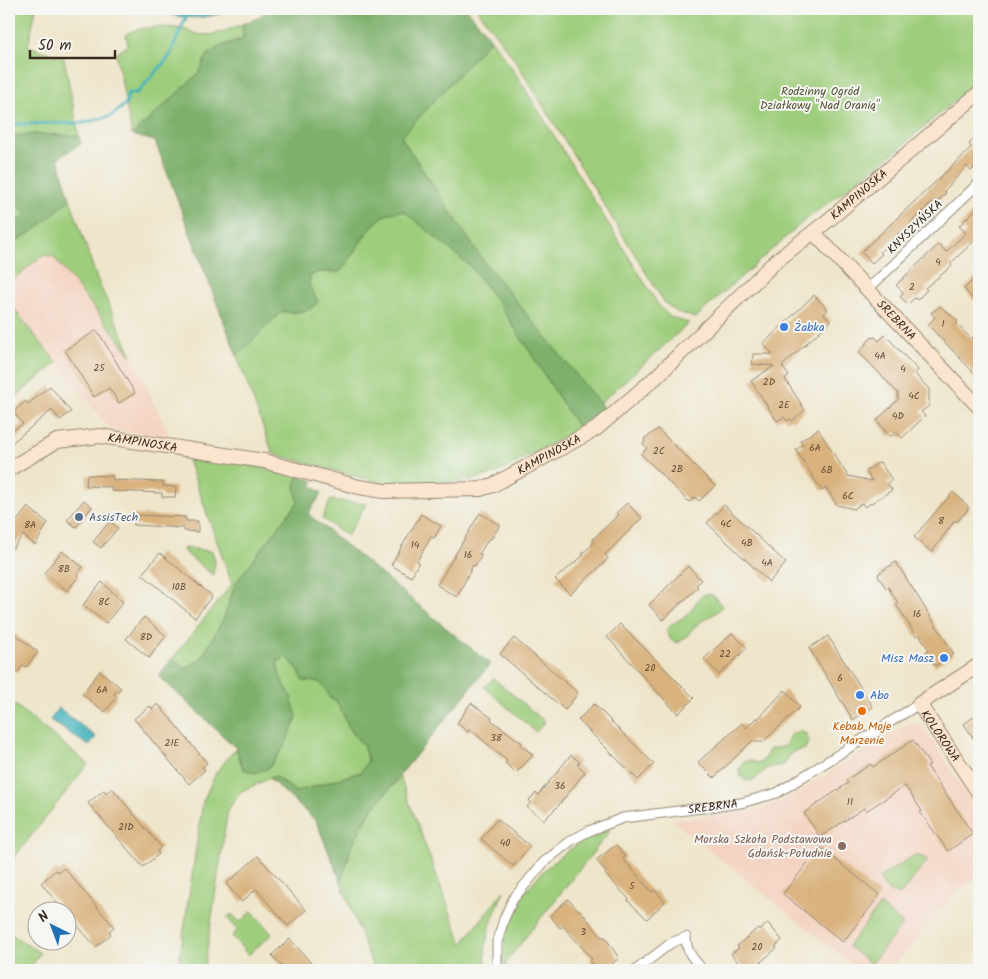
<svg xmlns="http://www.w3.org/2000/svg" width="988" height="979" viewBox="0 0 988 979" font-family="Kalam,sans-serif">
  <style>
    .built { fill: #f4d3c1 }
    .green { fill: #9ecd7c; stroke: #6c7c4d }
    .forest { fill: #7eb06c; stroke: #5c6d45 }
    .water { fill: #42b2bb; stroke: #3e6e6c }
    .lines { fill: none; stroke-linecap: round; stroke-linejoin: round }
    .stream { stroke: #42b2bb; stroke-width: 3 }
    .building { fill: #d9b27e }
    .street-casing { stroke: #948874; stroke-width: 11 }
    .secondary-casing { stroke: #948874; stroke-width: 16 }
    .street { stroke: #fff; stroke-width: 9 }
    .secondary { stroke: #fbe5cf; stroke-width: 14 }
    .shop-dot { fill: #3f7fe0; stroke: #f6f6f2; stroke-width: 2 }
    .service-dot { fill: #5c6f8a; stroke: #f6f6f2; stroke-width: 2 }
    .food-dot { fill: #e8710a; stroke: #f6f6f2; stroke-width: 2 }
    .education-dot { fill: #8d6e63; stroke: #f6f6f2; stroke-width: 2 }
    .labels { text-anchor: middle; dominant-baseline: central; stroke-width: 4; stroke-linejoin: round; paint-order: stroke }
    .number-label { font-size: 10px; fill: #624c36 }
    .park-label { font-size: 12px; fill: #545336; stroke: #f6f6f2 }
    .street-label { font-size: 12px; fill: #3b2a1e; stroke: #f6f6f2 }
    .shop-label { font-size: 12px; fill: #366cbe; stroke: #f6f6f2; text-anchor: start }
    .service-label { font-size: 12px; fill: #4e5e75; stroke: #f6f6f2; text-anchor: start }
    .food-label { font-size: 12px; fill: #c56008; stroke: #f6f6f2 }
    .education-label { font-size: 12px; fill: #785e54; stroke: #f6f6f2; text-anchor: end }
  </style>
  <rect width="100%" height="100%" fill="#f6f6f2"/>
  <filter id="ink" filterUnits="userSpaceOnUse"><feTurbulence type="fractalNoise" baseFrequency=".02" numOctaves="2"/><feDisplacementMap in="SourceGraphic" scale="10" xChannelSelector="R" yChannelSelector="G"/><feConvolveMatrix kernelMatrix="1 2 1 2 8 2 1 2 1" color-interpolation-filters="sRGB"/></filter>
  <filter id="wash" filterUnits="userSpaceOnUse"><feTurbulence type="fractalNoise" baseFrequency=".0096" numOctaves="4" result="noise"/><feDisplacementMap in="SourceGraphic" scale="20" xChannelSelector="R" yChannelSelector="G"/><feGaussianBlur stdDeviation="1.12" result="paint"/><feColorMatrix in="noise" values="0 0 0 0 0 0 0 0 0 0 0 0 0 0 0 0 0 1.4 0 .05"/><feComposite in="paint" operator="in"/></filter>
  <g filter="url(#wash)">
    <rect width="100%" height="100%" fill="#eee5ca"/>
    <path class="built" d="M 48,254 L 57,259 L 132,356 L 170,437 L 111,430 L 9,303 L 9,283 L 43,255 Z
      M 909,723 L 922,725 L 979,813 L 979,876 L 956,892 L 890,970 L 859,970 L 672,820 L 757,810 L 787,799 Z"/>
    <path class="green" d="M 9,9 L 36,9 L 28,46 L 64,58 L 79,136 L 38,134 L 9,136 L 9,57 L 11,54 Z
      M 477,9 L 979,9 L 979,80 L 890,156 L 808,218 L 804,219 L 805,220 L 695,318 L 677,312 L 664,302 L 515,60 Z
      M 242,24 L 243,38 L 219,47 L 208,55 L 199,73 L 132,135 L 116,54 L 128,45 L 126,34 C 141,25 170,26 187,30 C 193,32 197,35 205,35 C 218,35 230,29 242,24 Z
      M 491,39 L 514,71 L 659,306 L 670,317 L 689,323 L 599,404 L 481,258 L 401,137 Z
      M 9,192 L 26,216 L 9,225 Z
      M 70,199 L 97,279 L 132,356 L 53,256 L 43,255 L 9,283 L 9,245 L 35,230 Z
      M 392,211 L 405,211 L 470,266 L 500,305 L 579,429 L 495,474 L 465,481 L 386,484 L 273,454 L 237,356 L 281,312 C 295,312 309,314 318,301 L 309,286 L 310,276 L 319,272 L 340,272 C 358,251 367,223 392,211 Z
      M 9,303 L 57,363 L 9,402 Z
      M 187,457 L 257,466 L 298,476 L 295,486 L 298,502 L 236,582 L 224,618 L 202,658 L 186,669 L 172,659 L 232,584 Z
      M 331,500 L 366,504 L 347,536 L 322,518 Z
      M 184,548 L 212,551 L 215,561 L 213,575 L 183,551 Z
      M 706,594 L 713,595 L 722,606 C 715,616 707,617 698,624 C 689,630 688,639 677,643 L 671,640 L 666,631 C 672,622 680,621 688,614 C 696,607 695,598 706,594 Z
      M 287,656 L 299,671 L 303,681 L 319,682 L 327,690 L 330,699 L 336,700 L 351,731 L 363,745 L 368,761 L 361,772 L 296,792 L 275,776 L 242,791 L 228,809 L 204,970 L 178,970 L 203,801 L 216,773 L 236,748 L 243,769 L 269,768 L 285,745 L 291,696 L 280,677 L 277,662 Z
      M 493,678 L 545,722 L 536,732 L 484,687 Z
      M 9,700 L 88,764 L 9,864 Z
      M 800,731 L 806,734 L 809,741 L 805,749 L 792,752 L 784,765 L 767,768 L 754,780 L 746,781 L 740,776 L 739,769 L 743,762 L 750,760 L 757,763 L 762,762 L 770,749 L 785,746 L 791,734 Z
      M 400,777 L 462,944 L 504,891 C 493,917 481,942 487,970 L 451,970 L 450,961 L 442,970 L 374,970 L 341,882 L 352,845 L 370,812 Z
      M 608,828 L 610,831 L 506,962 L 507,970 L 504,970 C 494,904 554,852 608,828 Z
      M 916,854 L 928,860 L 900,895 L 888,891 L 879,878 Z
      M 880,905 L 903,924 L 871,964 L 848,946 Z
      M 252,911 L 272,934 L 248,955 L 232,936 L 238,930 L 227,918 L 232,914 L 240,922 Z
      M 9,933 L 40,953 L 29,970 L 9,970 Z"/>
    <path class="forest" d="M 269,9 L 467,9 L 491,39 L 401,137 L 481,258 L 605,410 L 596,419 L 579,429 L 500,305 L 470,266 L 404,211 C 369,211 360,249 340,272 L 319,272 L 310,276 L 309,286 L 318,301 C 308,314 295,312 281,312 L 237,356 L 155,141 L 132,135 L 199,73 L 207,55 L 219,47 L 243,39 L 242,24 L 258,18 Z
      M 38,134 L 79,136 L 81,144 L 58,158 L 70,199 L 35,230 L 9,245 L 9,225 L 26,216 L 9,192 L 9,136 Z
      M 298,476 L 314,481 L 311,485 L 322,493 L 308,514 L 490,664 L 370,812 L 352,845 L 341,882 L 316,821 L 269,778 L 275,776 L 296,792 L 361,772 L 368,760 L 363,745 L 351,731 L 336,700 L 330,699 L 327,690 L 319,682 L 303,681 L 299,671 L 287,657 L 277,662 L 280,677 L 291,696 L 297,717 L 285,745 L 269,768 L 255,773 L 243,769 L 236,748 L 159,676 L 172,659 L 186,669 L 202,658 L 224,618 L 236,582 L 298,502 L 295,486 Z"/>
    <path class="water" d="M 158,9 L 230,9 C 213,20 175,21 158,9 Z
      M 59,708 L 96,737 L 89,746 L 50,720 Z"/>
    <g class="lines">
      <path class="stream" d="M 9,124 L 83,123 L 111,116 L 126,104 L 128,93 L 137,93 L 169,57 L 186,17"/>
    </g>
    <g id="blocks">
      <path class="building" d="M 979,134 L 979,163 L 971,171 L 967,166 L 944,191 L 946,193 L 937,202 L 935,200 L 911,222 L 913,224 L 903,233 L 901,231 L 880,252 L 882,254 L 872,263 L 861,252 L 965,154 L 971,147 L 969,144 Z
        M 979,206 L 979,236 L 951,263 L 952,266 L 925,288 L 927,290 L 917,300 L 915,298 L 908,304 L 900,297 L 904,293 L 896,285 L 939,244 L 946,252 L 966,233 L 959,226 Z
        M 979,274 L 979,306 L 964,289 Z
        M 814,295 L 828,310 L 824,314 L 831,321 L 782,366 L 789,376 L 785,379 L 805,410 L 792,421 L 790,419 L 787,421 L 784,417 L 777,421 L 751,381 L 774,366 L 752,364 L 753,354 L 773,354 L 763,344 Z
        M 940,306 L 958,321 L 956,323 L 971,339 L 973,337 L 979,343 L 979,378 L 928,325 L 935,317 L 931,313 Z
        M 97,330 L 135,393 L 119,403 L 109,388 L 94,397 L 65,350 Z
        M 885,335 L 918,370 L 915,374 L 929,389 L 929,406 L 921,412 L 925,416 L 902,438 L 896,432 L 892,436 L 888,435 L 877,420 L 898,400 L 898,393 L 859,352 L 871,338 L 875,337 L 879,341 Z
        M 50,386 L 71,412 L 60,420 L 52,410 L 9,445 L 9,432 L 23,424 L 13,412 L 26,401 L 28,404 Z
        M 658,429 L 715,486 L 699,501 L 695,497 L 689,502 L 641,454 L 647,448 L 643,444 L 645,441 L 644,439 Z
        M 818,429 L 848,476 L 872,481 L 866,471 L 880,462 L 892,480 L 887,483 L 892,490 L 865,507 L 862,503 L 854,509 L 837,505 L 826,488 L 822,491 L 796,450 L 803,445 L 800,441 Z
        M 87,475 L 113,476 L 113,480 L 163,482 L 163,486 L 176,487 L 175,497 L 162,497 L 162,493 L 111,491 L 112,487 L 86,486 Z
        M 953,492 L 968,506 L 968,509 L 957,522 L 955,520 L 932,552 L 914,537 Z
        M 84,500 L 92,507 L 76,527 L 67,520 Z
        M 627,503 L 642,518 L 605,555 L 608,558 L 604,563 L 570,594 L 555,579 L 584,555 L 582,554 L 593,544 L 593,539 L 618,515 L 616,513 Z
        M 724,505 L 786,563 L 769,582 L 707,523 Z
        M 28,507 L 48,523 L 35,545 L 23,535 L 9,553 L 9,531 Z
        M 480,513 L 500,525 L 491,539 L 489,538 L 479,554 L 482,555 L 475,566 L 473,565 L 457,597 L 437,585 Z
        M 421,514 L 441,526 L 434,538 L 431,537 L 417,561 L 419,562 L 411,577 L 391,565 Z
        M 134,515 L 185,517 L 186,521 L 198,521 L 198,532 L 184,531 L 184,528 L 134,525 Z
        M 110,521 L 118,528 L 101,548 L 93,542 Z
        M 62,551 L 83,567 L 77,575 L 79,576 L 67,591 L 44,573 Z
        M 160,553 L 212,596 L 195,618 L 142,574 Z
        M 896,562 L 954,654 L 935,666 L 926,652 L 929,650 L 919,634 L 916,636 L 896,604 L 898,603 L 888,587 L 886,588 L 878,576 L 879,573 Z
        M 688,566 L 701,580 L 696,585 L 698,587 L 663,620 L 649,605 Z
        M 102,582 L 123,602 L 106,623 L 83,605 Z
        M 144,617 L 166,636 L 149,658 L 126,639 Z
        M 620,624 L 694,698 L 678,714 L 607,637 Z
        M 732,633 L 747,648 L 719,675 L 704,659 Z
        M 15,634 L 38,652 L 26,667 L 23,665 L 17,673 L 9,666 L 9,642 Z
        M 828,636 L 873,707 L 853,720 L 809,648 Z
        M 514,638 L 578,693 L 565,710 L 500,654 Z
        M 100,671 L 121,688 L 114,694 L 117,697 L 105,712 L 82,694 Z
        M 785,690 L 800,707 L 763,742 L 755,742 L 753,740 L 714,778 L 698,762 L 742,723 L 746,728 L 757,717 L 758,719 Z
        M 471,703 L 492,718 L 491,720 L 522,743 L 521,745 L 533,755 L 516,773 L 505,763 L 507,761 L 470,729 L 468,732 L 457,723 Z
        M 158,704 L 207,763 L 202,767 L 205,770 L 189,784 L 134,719 L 150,706 L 152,709 Z
        M 594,704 L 654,764 L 638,780 L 578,720 Z
        M 979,713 L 979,747 L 964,724 Z
        M 913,740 L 930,765 L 927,766 L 973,834 L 948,851 L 920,812 L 922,811 L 905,786 L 866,811 L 864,808 L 820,837 L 804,813 L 848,783 L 846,780 L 871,764 L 873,767 Z
        M 571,755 L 580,762 L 577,764 L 585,772 L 559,805 L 544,820 L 527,807 L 531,802 L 529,800 L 536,793 L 538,795 Z
        M 112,788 L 161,847 L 157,851 L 159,854 L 143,867 L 88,803 L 104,790 L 106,793 Z
        M 497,819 L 530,846 L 513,866 L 481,839 Z
        M 616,845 L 626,857 L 623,859 L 652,892 L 655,890 L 665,902 L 647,919 L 628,901 L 629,899 L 605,874 L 606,872 L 596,860 Z
        M 820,847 L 880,895 L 843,942 L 783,894 Z
        M 258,856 L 306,910 L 288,926 L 256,889 L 242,902 L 226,884 Z
        M 64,868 L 114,927 L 109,931 L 111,934 L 96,947 L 71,918 L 68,921 L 68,912 L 65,912 L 41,883 L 56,870 L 59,872 Z
        M 568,899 L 579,911 L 580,910 L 602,938 L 604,936 L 619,958 L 605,970 L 597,970 L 589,961 L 592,959 L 563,926 L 560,928 L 550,916 Z
        M 768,923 L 782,940 L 775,947 L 777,948 L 755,967 L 754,965 L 745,970 L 731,954 L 739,948 L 737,946 L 758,928 L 760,930 Z
        M 290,939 L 317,970 L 285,970 L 272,955 Z"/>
    </g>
  </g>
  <g filter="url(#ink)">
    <use href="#blocks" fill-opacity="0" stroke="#948874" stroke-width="1"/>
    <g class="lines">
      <g class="street-casing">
        <g id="street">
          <path d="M 867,290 L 979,183"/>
          <path id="s1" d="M 497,970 L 497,942 L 504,919 L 513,899 L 544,862 L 572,840 L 589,831 L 623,818 L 741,803 L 777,793 L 919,704"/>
          <path d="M 636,970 L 671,943 L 686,937 C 686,952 693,959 703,970"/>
        </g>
      </g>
      <g class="secondary-casing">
        <g id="secondary">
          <path id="s2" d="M 814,233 L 979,407"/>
          <path id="s3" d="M 9,469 L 57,441 L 100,436 L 264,461 L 359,487 L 384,491 L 480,489 L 493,485 L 596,429 L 655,378 L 776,261 L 825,223 L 979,93"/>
          <path id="s4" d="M 979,665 L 919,704 L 979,793"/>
        </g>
      </g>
      <use href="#street" class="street"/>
      <use href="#secondary" class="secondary"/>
    </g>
  </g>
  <g class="shop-dot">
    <circle cx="784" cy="327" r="5"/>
    <circle cx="944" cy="658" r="5"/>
    <circle cx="860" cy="695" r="5"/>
  </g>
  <circle class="service-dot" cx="79" cy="517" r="5"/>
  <circle class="food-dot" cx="862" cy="711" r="5"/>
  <circle class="education-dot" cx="842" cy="846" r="5"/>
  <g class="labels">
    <g class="number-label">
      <text x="938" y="262">4</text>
      <text x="912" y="287">2</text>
      <text x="943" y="324">1</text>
      <text x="880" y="356">4A</text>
      <text x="99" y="368">25</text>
      <text x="903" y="369">4</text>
      <text x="769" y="382">2D</text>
      <text x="914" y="396">4C</text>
      <text x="784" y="405">2E</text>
      <text x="898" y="416">4D</text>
      <text x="815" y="448">6A</text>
      <text x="659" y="451">2C</text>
      <text x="677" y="469">2B</text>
      <text x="827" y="470">6B</text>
      <text x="848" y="496">6C</text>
      <text x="941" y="521">8</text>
      <text x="726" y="524">4C</text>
      <text x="30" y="525">8A</text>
      <text x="747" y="543">4B</text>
      <text x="415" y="545">14</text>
      <text x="468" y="555">16</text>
      <text x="767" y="563">4A</text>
      <text x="64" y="569">8B</text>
      <text x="179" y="587">10B</text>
      <text x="104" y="602">8C</text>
      <text x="917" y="614">16</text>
      <text x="146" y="637">8D</text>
      <text x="725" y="654">22</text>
      <text x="650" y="668">20</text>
      <text x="840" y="678">6</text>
      <text x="102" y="690">6A</text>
      <text x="496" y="738">38</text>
      <text x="172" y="743">21E</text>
      <text x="560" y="786">36</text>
      <text x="850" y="802">11</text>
      <text x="126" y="827">21D</text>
      <text x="505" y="843">40</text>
      <text x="632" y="886">5</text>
      <text x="583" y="932">3</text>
      <text x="757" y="947">20</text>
    </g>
    <g class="park-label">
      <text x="820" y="91">Rodzinny Ogród<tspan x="820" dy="14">Działkowy "Nad Oranią"</tspan></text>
    </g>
    <g class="street-label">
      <text stroke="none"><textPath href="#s3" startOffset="968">KAMPINOSKA</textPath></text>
      <text transform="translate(915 227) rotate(-44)">KNYSZYŃSKA</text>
      <text stroke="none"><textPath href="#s2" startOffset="120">SREBRNA</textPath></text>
      <text stroke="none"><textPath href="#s3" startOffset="142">KAMPINOSKA</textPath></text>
      <text stroke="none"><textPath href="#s3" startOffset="562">KAMPINOSKA</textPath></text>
      <text stroke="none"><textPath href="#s4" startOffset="110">KOLOROWA</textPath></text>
      <text stroke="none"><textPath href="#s1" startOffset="304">SREBRNA</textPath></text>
    </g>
    <g class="shop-label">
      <text x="794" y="327">Żabka</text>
      <text x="934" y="658" text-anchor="end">Misz Masz</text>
      <text x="870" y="695">Abo</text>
    </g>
    <g class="service-label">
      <text x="89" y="517">AssisTech</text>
    </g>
    <g class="food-label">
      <text x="862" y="726">Kebab Moje<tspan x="862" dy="14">Marzenie</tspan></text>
    </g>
    <g class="education-label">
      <text x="832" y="839">Morska Szkoła Podstawowa<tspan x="832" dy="14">Gdańsk-Południe</tspan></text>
    </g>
  </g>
  <rect width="988" height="979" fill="none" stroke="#f6f6f2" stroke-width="30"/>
  <g transform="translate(52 926) rotate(318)"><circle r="24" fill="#f6f6f2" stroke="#aba49d"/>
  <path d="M0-4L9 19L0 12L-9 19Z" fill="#1f6fb2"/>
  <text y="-8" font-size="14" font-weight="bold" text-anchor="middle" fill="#3b2a1e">N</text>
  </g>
  <path d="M30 50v8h85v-8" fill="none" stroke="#3b2a1e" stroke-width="2.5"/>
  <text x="38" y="50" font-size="15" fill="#3b2a1e" stroke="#f6f6f2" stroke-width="4" paint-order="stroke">50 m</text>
</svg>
